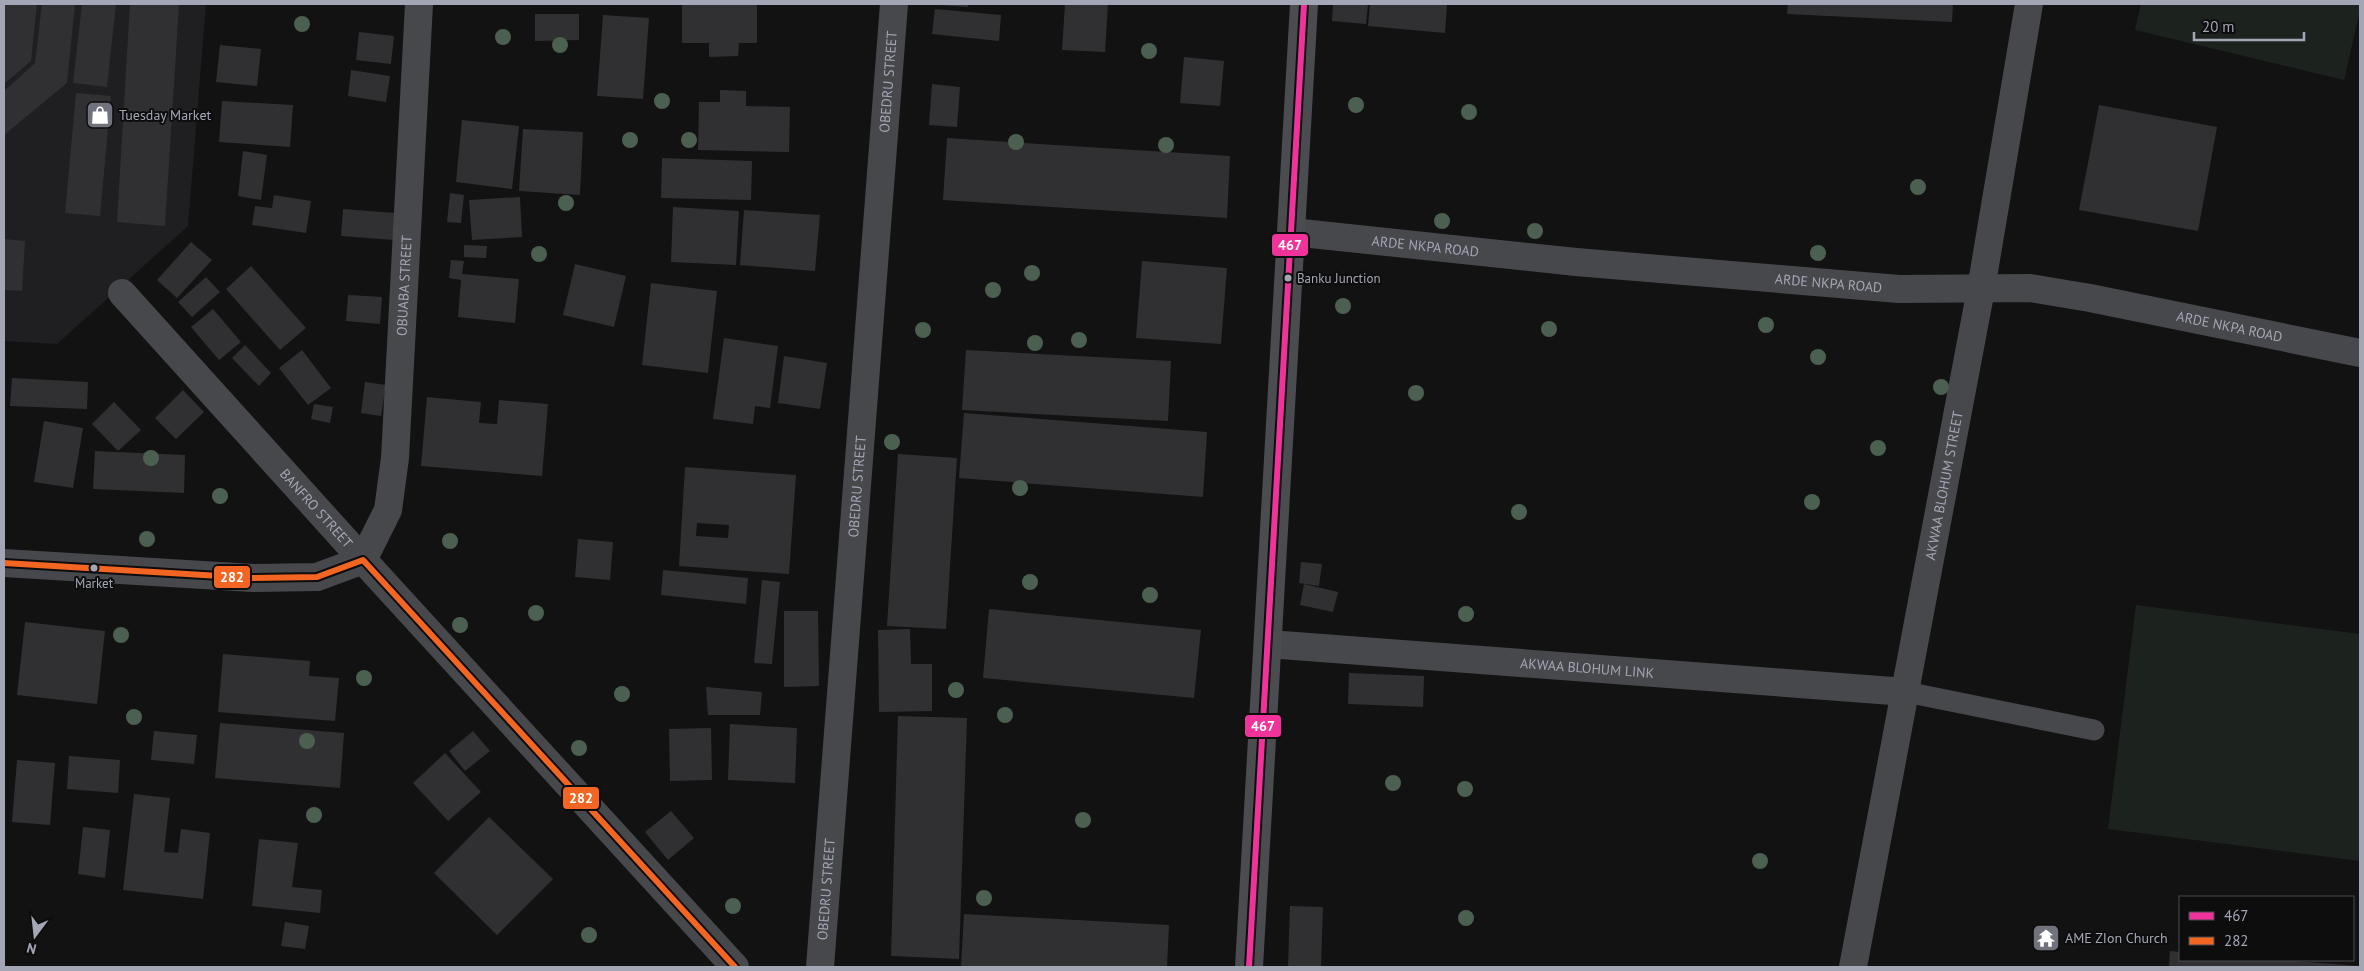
<svg xmlns="http://www.w3.org/2000/svg" width="2364" height="971" viewBox="0 0 2364 971" font-family="'PT Sans',sans-serif">
  <style>
    .built { fill: #1f1f21 }
    .green { fill: #1c231e }
    .building { fill: #303032; fill-rule: evenodd }
    .lines { fill: none; stroke-linecap: round; stroke-linejoin: round }
    .service { stroke: #47484c; stroke-width: 21 }
    .minor { stroke: #47484c; stroke-width: 28 }
    .secondary { stroke: #4b4c50; stroke-width: 28 }
    .bus-1-casing { stroke: #0d0d0e; stroke-width: 10 }
    .bus-2-casing { stroke: #0d0d0e; stroke-width: 10 }
    .bus-1 { stroke: #ef339a; stroke-width: 6 }
    .bus-2 { stroke: #f26522; stroke-width: 6 }
    .tree { fill: #4b6050 }
    .bus-dot { fill: #a3a6b5; stroke: #0d0d0e; stroke-width: 2 }
    .labels { text-anchor: middle; dominant-baseline: central; stroke-width: 4; stroke-linejoin: round; paint-order: stroke }
    .bus-label { font-size: 13px; fill: #a3a6b5; stroke: #0d0d0e; text-anchor: start }
    .street-label { font-size: 14px; fill: #a3a6b5; stroke: #0d0d0e }
    .poi-label { font-size: 14px; fill: #a3a6b5; stroke: #0d0d0e; text-anchor: start }
    .line-badge { stroke: #0d0d0e; stroke-width: 2 }
    .badge-label { font-size: 14px; text-anchor: middle; font-weight: bold; fill: #fff }
  </style>
  <rect width="100%" height="100%" fill="#121213"/>
  <path class="built" d="M 4,4 L 206,4 L 188,226 L 57,344 L 4,341 Z"/>
  <path class="green" d="M 2141,4 L 2360,4 L 2360,10 L 2344,80 L 2135,30 Z
    M 2136,605 L 2360,634 L 2360,861 L 2108,829 Z"/>
  <path class="building" d="M 4,4 L 37,4 L 31,61 L 4,84 Z
    M 42,4 L 75,4 L 67,83 L 4,135 L 4,91 L 35,63 Z
    M 82,4 L 116,4 L 107,87 L 73,83 Z
    M 130,4 L 179,4 L 165,226 L 117,222 Z
    M 682,4 L 757,4 L 757,43 L 739,43 L 738,56 L 709,57 L 709,43 L 682,43 Z
    M 927,4 L 968,4 L 968,7 Z
    M 1065,4 L 1108,4 L 1105,52 L 1062,50 Z
    M 1333,4 L 1368,4 L 1366,24 L 1332,21 Z
    M 1370,4 L 1447,4 L 1445,33 L 1368,26 Z
    M 1788,4 L 1953,4 L 1952,22 L 1787,14 Z
    M 935,9 L 1001,15 L 999,41 L 932,34 Z
    M 535,14 L 579,14 L 579,40 L 535,41 Z
    M 603,15 L 649,18 L 643,99 L 597,96 Z
    M 359,32 L 394,36 L 391,64 L 356,60 Z
    M 220,45 L 261,49 L 257,86 L 216,82 Z
    M 1184,57 L 1224,61 L 1220,106 L 1180,103 Z
    M 351,70 L 390,76 L 386,102 L 348,96 Z
    M 932,84 L 960,87 L 957,127 L 929,125 Z
    M 720,90 L 746,91 L 746,106 L 790,107 L 789,152 L 698,150 L 699,102 L 720,102 Z
    M 76,93 L 111,96 L 100,216 L 65,213 Z
    M 222,101 L 293,105 L 290,147 L 219,142 Z
    M 2099,105 L 2217,127 L 2198,231 L 2079,210 Z
    M 462,120 L 519,126 L 512,189 L 456,182 Z
    M 523,129 L 583,132 L 580,195 L 519,191 Z
    M 947,138 L 1230,156 L 1227,218 L 943,200 Z
    M 243,151 L 267,155 L 261,200 L 238,196 Z
    M 662,158 L 752,161 L 751,200 L 661,198 Z
    M 450,193 L 464,195 L 461,223 L 447,222 Z
    M 274,195 L 311,201 L 306,233 L 252,225 L 255,206 L 272,208 Z
    M 520,197 L 522,237 L 472,240 L 469,200 Z
    M 673,207 L 739,211 L 736,265 L 671,262 Z
    M 343,209 L 395,213 L 394,240 L 341,236 Z
    M 744,210 L 820,215 L 815,271 L 740,265 Z
    M 4,239 L 25,241 L 22,291 L 4,290 Z
    M 191,242 L 212,260 L 177,298 L 157,280 Z
    M 464,245 L 487,246 L 486,258 L 464,257 Z
    M 451,260 L 464,261 L 462,274 L 519,279 L 515,323 L 458,317 L 461,280 L 449,278 Z
    M 1142,261 L 1227,268 L 1221,344 L 1136,338 Z
    M 575,264 L 626,276 L 614,327 L 563,315 Z
    M 251,266 L 306,328 L 280,350 L 226,289 Z
    M 206,277 L 220,292 L 192,317 L 178,302 Z
    M 651,283 L 717,291 L 708,373 L 642,365 Z
    M 348,295 L 382,297 L 380,324 L 346,321 Z
    M 213,309 L 241,342 L 219,360 L 191,327 Z
    M 724,338 L 778,346 L 770,408 L 755,406 L 753,424 L 713,419 Z
    M 245,345 L 271,373 L 259,386 L 232,358 Z
    M 302,350 L 331,388 L 308,405 L 279,368 Z
    M 966,350 L 1171,361 L 1168,421 L 962,410 Z
    M 784,356 L 827,363 L 820,409 L 778,403 Z
    M 12,378 L 88,382 L 87,409 L 10,406 Z
    M 365,382 L 386,385 L 381,416 L 361,413 Z
    M 183,390 L 204,412 L 176,439 L 155,418 Z
    M 427,397 L 481,402 L 479,423 L 497,424 L 499,400 L 548,404 L 542,476 L 421,466 Z
    M 114,402 L 141,430 L 118,451 L 92,424 Z
    M 314,404 L 333,407 L 330,423 L 311,419 Z
    M 964,413 L 1207,432 L 1203,497 L 959,478 Z
    M 44,421 L 83,428 L 73,488 L 34,482 Z
    M 95,451 L 185,455 L 184,493 L 93,489 Z
    M 898,454 L 957,458 L 946,629 L 887,626 Z
    M 685,467 L 796,475 L 789,574 L 679,566 ZM 697,523 L 729,525 L 728,538 L 696,536 Z
    M 578,539 L 613,542 L 610,580 L 575,577 Z
    M 1301,562 L 1322,564 L 1319,586 L 1299,583 Z
    M 663,570 L 748,578 L 746,604 L 661,595 Z
    M 762,580 L 780,582 L 772,664 L 754,663 Z
    M 1304,584 L 1338,592 L 1333,612 L 1300,605 Z
    M 989,609 L 1201,630 L 1194,698 L 983,678 Z
    M 784,611 L 818,611 L 819,686 L 784,687 Z
    M 25,622 L 105,631 L 97,704 L 17,695 Z
    M 910,629 L 911,664 L 932,664 L 932,711 L 879,712 L 878,630 Z
    M 223,654 L 310,661 L 309,676 L 339,678 L 335,721 L 218,712 Z
    M 1349,673 L 1424,676 L 1423,707 L 1348,704 Z
    M 706,687 L 762,692 L 760,715 L 708,715 Z
    M 898,716 L 967,718 L 959,959 L 891,956 Z
    M 220,723 L 344,733 L 340,788 L 215,778 Z
    M 730,724 L 797,728 L 795,783 L 728,780 Z
    M 711,728 L 712,780 L 670,781 L 669,729 Z
    M 154,731 L 197,735 L 194,764 L 151,760 Z
    M 473,731 L 490,751 L 465,771 L 449,751 Z
    M 445,753 L 481,792 L 448,821 L 413,783 Z
    M 69,756 L 120,760 L 118,793 L 67,789 Z
    M 17,760 L 55,763 L 50,825 L 12,822 Z
    M 134,794 L 170,798 L 164,852 L 178,853 L 181,829 L 210,833 L 203,899 L 123,890 Z
    M 671,811 L 694,838 L 668,860 L 645,832 Z
    M 489,817 L 553,879 L 497,935 L 434,873 Z
    M 83,827 L 110,830 L 105,878 L 78,874 Z
    M 259,839 L 298,843 L 292,887 L 322,890 L 320,913 L 252,906 Z
    M 1290,906 L 1323,907 L 1321,967 L 1288,967 Z
    M 964,914 L 1169,925 L 1167,967 L 961,967 Z
    M 285,922 L 309,926 L 305,949 L 281,946 Z
    M 2170,951 L 2180,952 L 2180,960 L 2284,960 L 2360,966 L 2360,967 L 2169,967 Z"/>
  <g class="lines">
    <path class="service" d="M 1906,692 L 2094,730"/>
    <g class="minor">
      <path id="s1" d="M 1292,232 L 1576,262 L 1899,289 L 2030,288 L 2090,298 L 2360,353"/>
      <path id="s2" d="M 122,293 L 363,560 L 735,967"/>
      <path id="s3" d="M 363,560 L 388,510 L 395,458 L 419,4"/>
      <path d="M 4,563 L 253,578 L 317,577 L 363,560"/>
      <path id="s4" d="M 1268,644 L 1906,692"/>
      <path id="s5" d="M 820,967 L 894,4"/>
      <path id="s6" d="M 1853,967 L 1981,289 L 2029,4"/>
    </g>
    <path class="secondary" d="M 1249,967 L 1304,4"/>
    <g class="bus-1-casing">
      <path id="bus-1" d="M 1249,967 L 1304,4"/>
    </g>
    <g class="bus-2-casing">
      <path id="bus-2" d="M 4,563 L 253,578 L 317,577 L 363,560 L 735,967"/>
    </g>
    <use href="#bus-1" class="bus-1"/>
    <use href="#bus-2" class="bus-2"/>
  </g>
  <g class="tree">
    <circle cx="302" cy="24" r="8"/>
    <circle cx="503" cy="37" r="8"/>
    <circle cx="560" cy="45" r="8"/>
    <circle cx="1149" cy="51" r="8"/>
    <circle cx="662" cy="101" r="8"/>
    <circle cx="1356" cy="105" r="8"/>
    <circle cx="1469" cy="112" r="8"/>
    <circle cx="630" cy="140" r="8"/>
    <circle cx="689" cy="140" r="8"/>
    <circle cx="1016" cy="142" r="8"/>
    <circle cx="1166" cy="145" r="8"/>
    <circle cx="1918" cy="187" r="8"/>
    <circle cx="566" cy="203" r="8"/>
    <circle cx="1442" cy="221" r="8"/>
    <circle cx="1535" cy="231" r="8"/>
    <circle cx="1818" cy="253" r="8"/>
    <circle cx="539" cy="254" r="8"/>
    <circle cx="1032" cy="273" r="8"/>
    <circle cx="993" cy="290" r="8"/>
    <circle cx="1343" cy="306" r="8"/>
    <circle cx="1766" cy="325" r="8"/>
    <circle cx="1549" cy="329" r="8"/>
    <circle cx="923" cy="330" r="8"/>
    <circle cx="1079" cy="340" r="8"/>
    <circle cx="1035" cy="343" r="8"/>
    <circle cx="1818" cy="357" r="8"/>
    <circle cx="1941" cy="387" r="8"/>
    <circle cx="1416" cy="393" r="8"/>
    <circle cx="892" cy="442" r="8"/>
    <circle cx="1878" cy="448" r="8"/>
    <circle cx="151" cy="458" r="8"/>
    <circle cx="1020" cy="488" r="8"/>
    <circle cx="220" cy="496" r="8"/>
    <circle cx="1812" cy="502" r="8"/>
    <circle cx="1519" cy="512" r="8"/>
    <circle cx="147" cy="539" r="8"/>
    <circle cx="450" cy="541" r="8"/>
    <circle cx="1030" cy="582" r="8"/>
    <circle cx="1150" cy="595" r="8"/>
    <circle cx="536" cy="613" r="8"/>
    <circle cx="1466" cy="614" r="8"/>
    <circle cx="460" cy="625" r="8"/>
    <circle cx="121" cy="635" r="8"/>
    <circle cx="364" cy="678" r="8"/>
    <circle cx="956" cy="690" r="8"/>
    <circle cx="622" cy="694" r="8"/>
    <circle cx="1005" cy="715" r="8"/>
    <circle cx="134" cy="717" r="8"/>
    <circle cx="307" cy="741" r="8"/>
    <circle cx="579" cy="748" r="8"/>
    <circle cx="1393" cy="783" r="8"/>
    <circle cx="1465" cy="789" r="8"/>
    <circle cx="314" cy="815" r="8"/>
    <circle cx="1083" cy="820" r="8"/>
    <circle cx="1760" cy="861" r="8"/>
    <circle cx="984" cy="898" r="8"/>
    <circle cx="733" cy="906" r="8"/>
    <circle cx="1466" cy="918" r="8"/>
    <circle cx="589" cy="935" r="8"/>
  </g>
  <defs>
    <g id="shop-square" transform="scale(1.4375)"><rect x="-9" y="-9" width="18" height="18" rx="4" fill="#70727c" stroke="#0d0d0e"/><path d="M-5-2.5h2.3a2.7 3.5 0 0 1 5.4 0H5L5.5 6h-11ZM-1.5-2.5h3a1.5 2.3 0 0 0-3 0Z" fill="#fff"/></g>
    <g id="temple-square" transform="scale(1.4375)"><rect x="-9" y="-9" width="18" height="18" rx="4" fill="#70727c" stroke="#0d0d0e"/><path d="M0-6L5-2H3V0L6.5 2.5H4V6H1.5V3h-3V6H-4V2.5H-6.5L-3 0V-2H-5Z" fill="#fff"/></g>
  </defs>
  <g fill-rule="evenodd">
    <use href="#shop-square" x="100" y="115"/>
    <use href="#temple-square" x="2046" y="938"/>
  </g>
  <g class="bus-dot">
    <circle cx="1288" cy="278" r="4.5"/>
    <circle cx="94" cy="568" r="4.5"/>
  </g>
  <g class="labels">
    <g class="bus-label">
      <text x="1297" y="278">Banku Junction</text>
      <text x="94" y="583" text-anchor="middle">Market</text>
    </g>
    <g class="street-label">
      <text stroke="none"><textPath href="#s5" startOffset="888">OBEDRU STREET</textPath></text>
      <text stroke="none"><textPath href="#s1" startOffset="134">ARDE NKPA ROAD</textPath></text>
      <text stroke="none"><textPath href="#s1" startOffset="539">ARDE NKPA ROAD</textPath></text>
      <text stroke="none"><textPath href="#s3" startOffset="281">OBUABA STREET</textPath></text>
      <text stroke="none"><textPath href="#s1" startOffset="944">ARDE NKPA ROAD</textPath></text>
      <text stroke="none"><textPath href="#s5" startOffset="482">OBEDRU STREET</textPath></text>
      <text stroke="none"><textPath href="#s6" startOffset="490">AKWAA BLOHUM STREET</textPath></text>
      <text stroke="none"><textPath href="#s2" startOffset="290">BANFRO STREET</textPath></text>
      <text stroke="none"><textPath href="#s4" startOffset="320">AKWAA BLOHUM LINK</textPath></text>
      <text stroke="none"><textPath href="#s5" startOffset="78">OBEDRU STREET</textPath></text>
    </g>
    <g class="poi-label">
      <text x="119" y="115">Tuesday Market</text>
      <text x="2065" y="938">AME ZIon Church</text>
    </g>
  </g>
  <g class="line-badge">
    <rect x="1271" y="233" width="38" height="24" rx="5" fill="#ef339a"/>
    <rect x="213" y="565" width="38" height="24" rx="5" fill="#f26522"/>
    <rect x="1244" y="714" width="38" height="24" rx="5" fill="#ef339a"/>
    <rect x="562" y="786" width="38" height="24" rx="5" fill="#f26522"/>
  </g>
  <g class="badge-label">
    <text x="1290" y="250">467</text>
    <text x="232" y="582">282</text>
    <text x="1263" y="731">467</text>
    <text x="581" y="803">282</text>
  </g>
  <rect width="2364" height="971" fill="none" stroke="#a3a6b5" stroke-width="10"/>
  <rect x="2179" y="896" width="175" height="65" fill="#0d0d0e" stroke="#494a51"/>
  <rect x="2189" y="912" width="25" height="8" fill="#ef339a" stroke="#494a51"/>
  <text x="2224" y="921" font-size="15" fill="#a3a6b5">467</text>
  <rect x="2189" y="937" width="25" height="8" fill="#f26522" stroke="#494a51"/>
  <text x="2224" y="946" font-size="15" fill="#a3a6b5">282</text>
  <g transform="translate(35 936) rotate(195)" stroke="#0d0d0e" stroke-width="4" paint-order="stroke">
  <path d="M0-4L9 19L0 12L-9 19Z" fill="#a3a6b5"/>
  <text y="-8" font-size="14" font-weight="bold" text-anchor="middle" fill="#a3a6b5">N</text>
  </g>
  <path d="M2194 32v8h110v-8" fill="none" stroke="#a3a6b5" stroke-width="2.5"/>
  <text x="2202" y="32" font-size="15" fill="#a3a6b5" stroke="#0d0d0e" stroke-width="4" paint-order="stroke">20 m</text>
</svg>
